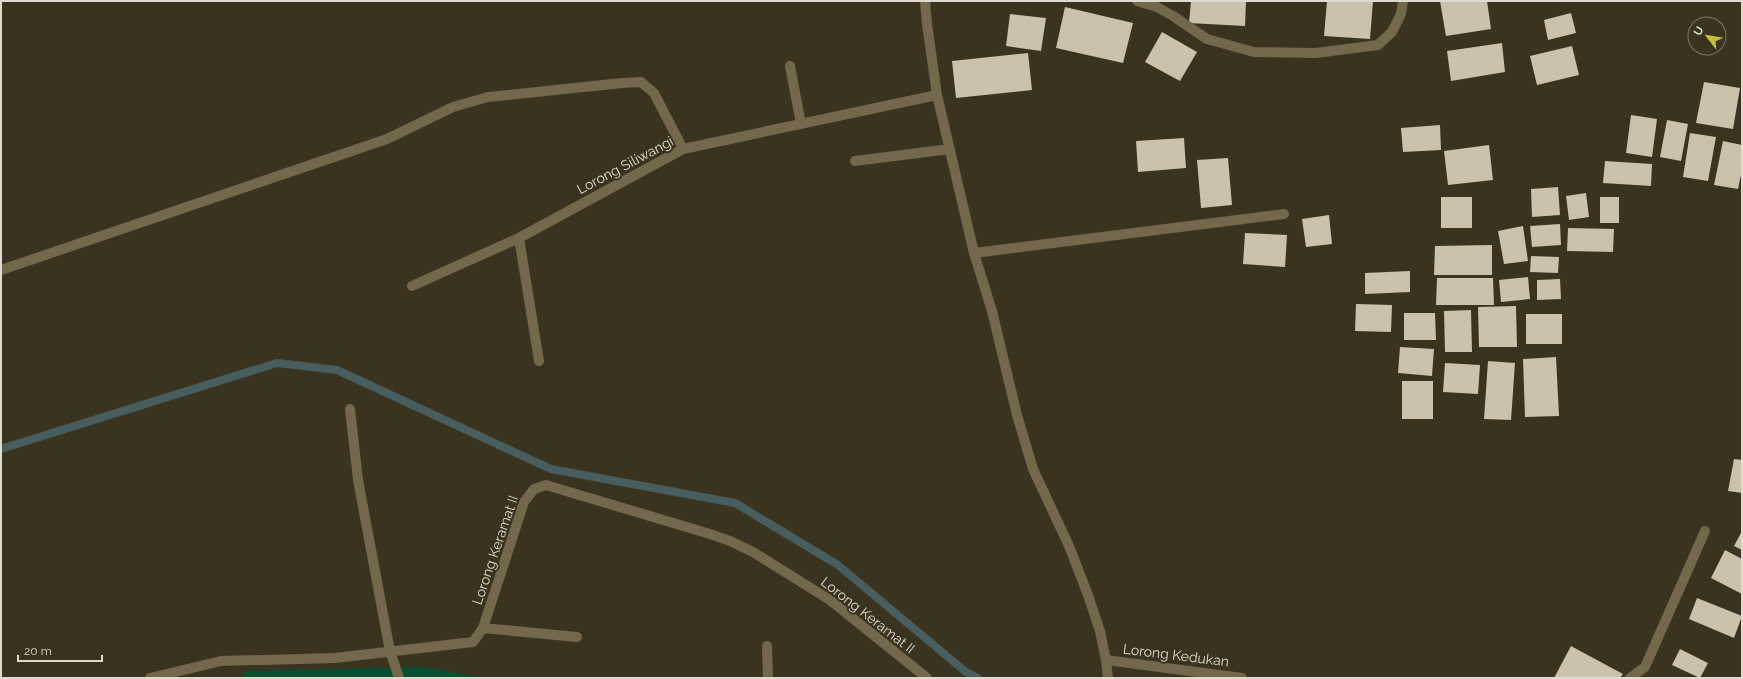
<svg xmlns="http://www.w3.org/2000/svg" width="1743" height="679" viewBox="0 0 1743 679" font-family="Raleway,sans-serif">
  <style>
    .green { fill: #065031 }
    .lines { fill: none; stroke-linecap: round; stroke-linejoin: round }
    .stream { stroke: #485d5e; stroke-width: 8 }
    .building { fill: #cac2aa }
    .service { stroke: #73674c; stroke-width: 10 }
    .minor { stroke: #73674c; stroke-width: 10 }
    .tertiary { stroke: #73674c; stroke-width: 10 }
    .labels { text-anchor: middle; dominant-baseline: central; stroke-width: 4; stroke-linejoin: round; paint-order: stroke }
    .street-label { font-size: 14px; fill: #dfdbcf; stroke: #3a331f }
  </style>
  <rect width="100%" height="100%" fill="#3a331f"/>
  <path class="green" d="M 425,667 L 484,678 L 244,678 L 242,671 Z"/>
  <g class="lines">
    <path class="stream" d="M 1,449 L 277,363 L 337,370 L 551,469 L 735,503 L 838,565 L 966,672 L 978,678"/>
  </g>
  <path class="building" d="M 1191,1 L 1246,1 L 1245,26 L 1189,23 Z
    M 1327,1 L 1373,1 L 1370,39 L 1324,36 Z
    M 1440,1 L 1487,1 L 1491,29 L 1446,36 Z
    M 1065,7 L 1133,23 L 1123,63 L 1056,48 Z
    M 1571,13 L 1576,33 L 1548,40 L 1544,20 Z
    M 1010,14 L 1046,18 L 1041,51 L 1006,46 Z
    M 1162,32 L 1197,52 L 1180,81 L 1145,62 Z
    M 1502,43 L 1505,72 L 1451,81 L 1447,51 Z
    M 1572,46 L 1579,75 L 1537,85 L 1530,56 Z
    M 1028,53 L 1032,90 L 956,98 L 952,61 Z
    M 1704,82 L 1740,88 L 1733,129 L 1696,123 Z
    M 1631,115 L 1657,119 L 1652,157 L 1626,153 Z
    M 1667,120 L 1688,124 L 1681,161 L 1660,157 Z
    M 1440,125 L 1441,150 L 1403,152 L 1401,128 Z
    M 1690,133 L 1716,137 L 1708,181 L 1683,177 Z
    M 1184,138 L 1186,168 L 1138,172 L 1136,141 Z
    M 1723,141 L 1742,145 L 1742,170 L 1738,189 L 1714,185 Z
    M 1489,145 L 1493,180 L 1448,185 L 1444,151 Z
    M 1228,158 L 1232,205 L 1201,208 L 1197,160 Z
    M 1605,161 L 1652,164 L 1651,186 L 1603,183 Z
    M 1558,187 L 1560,215 L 1532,217 L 1531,189 Z
    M 1586,193 L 1589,217 L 1569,220 L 1566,196 Z
    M 1441,197 L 1472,197 L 1472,228 L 1441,228 Z
    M 1600,197 L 1619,197 L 1619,223 L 1600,223 Z
    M 1329,215 L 1332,244 L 1306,247 L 1302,219 Z
    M 1560,224 L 1561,245 L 1532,247 L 1530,226 Z
    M 1523,226 L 1528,261 L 1504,264 L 1498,231 Z
    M 1568,228 L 1614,229 L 1613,252 L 1567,251 Z
    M 1245,233 L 1287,235 L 1285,267 L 1243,264 Z
    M 1492,245 L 1492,275 L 1434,275 L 1435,246 Z
    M 1531,256 L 1559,257 L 1558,273 L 1530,272 Z
    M 1410,271 L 1410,292 L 1365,294 L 1365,273 Z
    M 1528,277 L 1530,299 L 1501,302 L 1499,280 Z
    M 1437,278 L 1493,278 L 1494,305 L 1436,305 Z
    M 1560,279 L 1561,299 L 1537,300 L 1537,280 Z
    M 1356,304 L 1392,305 L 1391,332 L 1355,331 Z
    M 1516,306 L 1517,347 L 1479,347 L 1478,307 Z
    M 1471,310 L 1472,352 L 1445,352 L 1444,311 Z
    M 1404,313 L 1435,313 L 1436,340 L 1404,340 Z
    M 1526,314 L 1562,314 L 1562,344 L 1526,344 Z
    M 1400,347 L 1434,349 L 1432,376 L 1398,373 Z
    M 1556,357 L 1559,416 L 1525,417 L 1523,359 Z
    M 1488,361 L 1515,363 L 1511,420 L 1484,419 Z
    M 1445,363 L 1480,365 L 1478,394 L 1443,392 Z
    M 1402,381 L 1433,381 L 1433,419 L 1402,419 Z
    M 1734,459 L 1742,460 L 1742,493 L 1728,491 Z
    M 1742,531 L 1742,550 L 1734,546 Z
    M 1725,550 L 1742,559 L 1742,594 L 1711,578 Z
    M 1697,598 L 1742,616 L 1734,638 L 1689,619 Z
    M 1571,646 L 1623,674 L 1620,678 L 1554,678 Z
    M 1680,649 L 1708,663 L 1700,678 L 1672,665 Z"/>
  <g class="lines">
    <path class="service" d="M 790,66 L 801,124
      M 855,161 L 950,149"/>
    <path class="minor" d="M 1137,1 L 1157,7 L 1173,16 L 1207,39 L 1254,52 L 1316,53 L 1378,45 L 1392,32 L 1401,14 L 1403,1
      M 519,238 L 539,361
      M 974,253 L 1284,214
      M 1,270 L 387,139 L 453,107 L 488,97 L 622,83 L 641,82 L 654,93 L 683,149
      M 412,286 L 519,238 L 683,149 L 937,95
      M 350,409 L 358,480 L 390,651 L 399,678
      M 483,628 L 577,637
      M 767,646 L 768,678
      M 1106,660 L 1242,678
      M 150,678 L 221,661 L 335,658 L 473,642 L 483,628 L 524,502 L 534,489 L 546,485 L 710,534 L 730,541 L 753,552 L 830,600 L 927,678
      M 1630,678 L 1645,667 L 1705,531"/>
    <path class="tertiary" d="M 925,1 L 927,24 L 937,95 L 974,253 L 992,311 L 1017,415 L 1033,469 L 1069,546 L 1088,595 L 1100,631 L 1106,660 L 1108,678"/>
  </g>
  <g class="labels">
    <g class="street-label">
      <text transform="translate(625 165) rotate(-28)">Lorong Siliwangi</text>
      <text transform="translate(495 550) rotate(-71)">Lorong Keramat II</text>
      <text transform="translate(868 615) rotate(38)">Lorong Keramat II</text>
      <text transform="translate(1176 655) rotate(7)">Lorong Kedukan</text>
    </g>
  </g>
  <rect width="1743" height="679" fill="none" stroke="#dfdbcf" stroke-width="4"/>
  <g transform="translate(1707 36) rotate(301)"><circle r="19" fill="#3a331f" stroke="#7c7665"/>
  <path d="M0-3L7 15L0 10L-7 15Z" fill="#c4bc3d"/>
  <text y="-6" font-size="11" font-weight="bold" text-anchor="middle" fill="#dfdbcf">U</text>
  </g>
  <path d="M18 655v6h84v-6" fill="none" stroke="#dfdbcf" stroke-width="2"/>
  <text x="24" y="655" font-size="12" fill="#dfdbcf" stroke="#3a331f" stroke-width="3" paint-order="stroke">20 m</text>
</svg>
